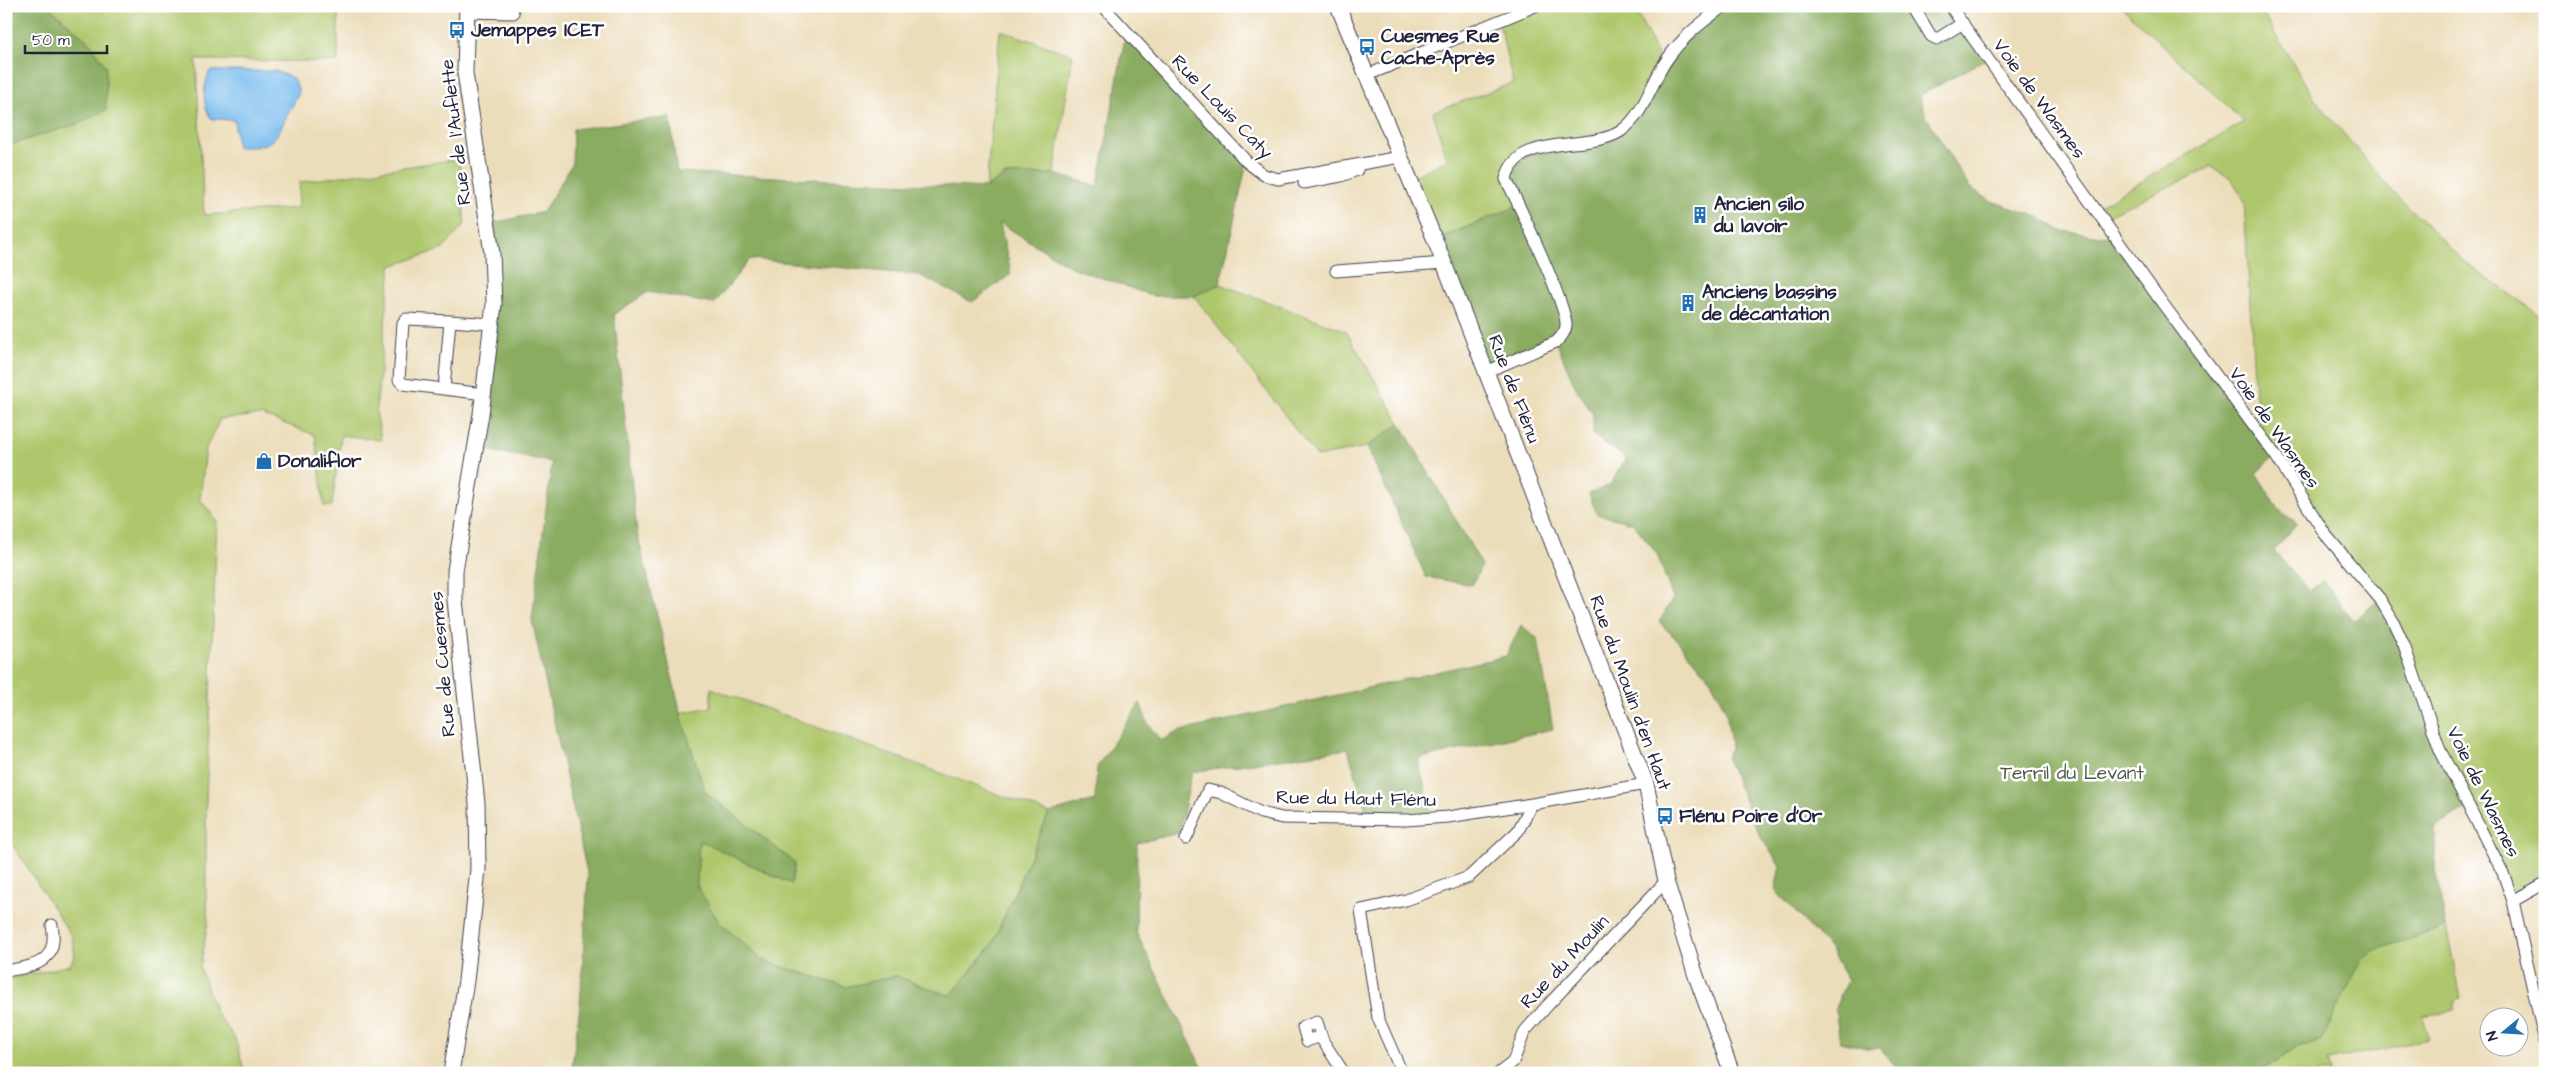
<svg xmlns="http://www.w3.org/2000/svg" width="2551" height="1079" viewBox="0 0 2551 1079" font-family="'Architects Daughter',sans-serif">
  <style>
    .green { fill: #aec76c; stroke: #687454 }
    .forest { fill: #8aac60; stroke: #56674e }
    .water { fill: #77bbed; stroke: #4c6e94 }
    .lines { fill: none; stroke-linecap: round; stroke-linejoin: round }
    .minor-casing { stroke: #403e4e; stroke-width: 13 }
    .tertiary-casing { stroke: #403e4e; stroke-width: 17 }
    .minor { stroke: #fff; stroke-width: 11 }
    .tertiary { stroke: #fff; stroke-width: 15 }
    .labels { text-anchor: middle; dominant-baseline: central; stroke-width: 5; stroke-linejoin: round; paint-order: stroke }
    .poi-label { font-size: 19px; font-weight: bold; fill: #22223b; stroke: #fff; text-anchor: start }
    .street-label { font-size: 19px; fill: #22223b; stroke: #fff }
    .park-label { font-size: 19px; fill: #535c4c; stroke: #fff }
  </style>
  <rect width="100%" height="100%" fill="#fff"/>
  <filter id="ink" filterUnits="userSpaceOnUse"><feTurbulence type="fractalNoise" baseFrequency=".02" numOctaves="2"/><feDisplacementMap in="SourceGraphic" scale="10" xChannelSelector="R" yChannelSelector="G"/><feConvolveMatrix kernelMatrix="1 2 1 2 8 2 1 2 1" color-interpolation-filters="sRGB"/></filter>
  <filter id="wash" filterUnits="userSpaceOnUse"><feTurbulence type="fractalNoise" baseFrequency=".0096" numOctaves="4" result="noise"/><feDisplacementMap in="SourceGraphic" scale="20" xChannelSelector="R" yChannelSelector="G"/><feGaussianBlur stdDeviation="1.12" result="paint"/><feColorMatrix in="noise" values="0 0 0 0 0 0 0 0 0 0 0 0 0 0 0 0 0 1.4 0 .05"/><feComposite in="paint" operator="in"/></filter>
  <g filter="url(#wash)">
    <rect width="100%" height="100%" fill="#ecddba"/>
    <path class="green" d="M 48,6 L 338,6 L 338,62 L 196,60 L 204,215 L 298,208 L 300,182 L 459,159 L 465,224 L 443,249 L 391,266 L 376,410 L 381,440 L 341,435 L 332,506 L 324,506 L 315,435 L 261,415 L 220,419 L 206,448 L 200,499 L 217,521 L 206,800 L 206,893 L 208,922 L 200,968 L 216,1013 L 235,1038 L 245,1073 L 8,1073 L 6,1068 L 6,980 L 70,965 L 75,955 L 72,937 L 6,834 L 6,146 L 80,123 L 92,45 Z
      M 1539,6 L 1634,6 L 1663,66 L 1638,113 L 1520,205 L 1435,240 L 1412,177 L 1447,160 L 1433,112 L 1513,83 L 1499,22 Z
      M 2121,6 L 2258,6 L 2314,98 L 2392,191 L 2464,262 L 2533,310 L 2545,321 L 2545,783 L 2540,787 L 2545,794 L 2545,886 L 2513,901 L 2459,788 L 2404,645 L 2361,575 L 2257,431 L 2244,200 L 2231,178 L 2211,167 L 2099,219 L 2092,210 L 2244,122 Z
      M 1000,30 L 1073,55 L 1054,174 L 1005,175 L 986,188 Z
      M 1220,284 L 1346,331 L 1400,423 L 1367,447 L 1317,457 L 1194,296 Z
      M 711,688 L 1049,813 L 992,945 L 950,996 L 896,976 L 846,987 L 762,960 L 719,922 L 696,886 L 699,840 L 791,884 L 795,863 L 705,792 L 680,713 L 711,707 Z
      M 2446,927 L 2461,998 L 2454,999 L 2454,1010 L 2423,1016 L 2429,1039 L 2328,1061 L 2330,1073 L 2265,1073 L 2264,1069 L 2297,1047 L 2322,1040 L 2361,959 L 2372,951 Z"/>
    <path class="forest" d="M 6,6 L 48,6 L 92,45 L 106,67 L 106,110 L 80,123 L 6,146 Z
      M 1724,6 L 1950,6 L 1988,58 L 1919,96 L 1926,116 L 1969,187 L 1991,201 L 2039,217 L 2062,231 L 2109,237 L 2276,456 L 2256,473 L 2280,511 L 2297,523 L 2274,551 L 2309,591 L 2324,581 L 2353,621 L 2380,599 L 2469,807 L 2435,828 L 2435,869 L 2446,927 L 2372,951 L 2362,959 L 2322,1040 L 2297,1047 L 2264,1069 L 2265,1073 L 1936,1073 L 1931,1069 L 1923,1073 L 1902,1073 L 1879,1048 L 1872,1049 L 1840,1042 L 1835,1008 L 1847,980 L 1830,949 L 1775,890 L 1780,866 L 1760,836 L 1727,759 L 1731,744 L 1726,711 L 1711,680 L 1676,639 L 1659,622 L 1673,598 L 1657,554 L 1633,523 L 1597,514 L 1589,494 L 1610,485 L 1626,458 L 1593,435 L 1593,414 L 1576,388 L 1556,342 L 1486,372 L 1435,240 L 1519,206 L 1506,179 L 1519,159 L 1621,131 L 1666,60 Z
      M 1126,32 L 1247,162 L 1220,284 L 1194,296 L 1153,296 L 1071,267 L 1000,223 L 1011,274 L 972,302 L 919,275 L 750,259 L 714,304 L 648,292 L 614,314 L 637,533 L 683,722 L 705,792 L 795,863 L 791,884 L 699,840 L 697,886 L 719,922 L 762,960 L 846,987 L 896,976 L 950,996 L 992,945 L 1049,813 L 1095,800 L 1097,767 L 1140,703 L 1148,724 L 1161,741 L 1177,732 L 1506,656 L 1521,625 L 1538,639 L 1553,729 L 1418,759 L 1432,818 L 1369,820 L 1348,749 L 1192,772 L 1179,833 L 1137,843 L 1136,932 L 1205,1073 L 571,1073 L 580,1006 L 588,877 L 532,620 L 552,462 L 475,448 L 494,304 L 488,224 L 543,212 L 572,164 L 573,129 L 670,117 L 677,172 L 986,188 L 1005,175 L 1054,174 L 1098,186 Z
      M 1400,423 L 1482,565 L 1472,585 L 1426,577 L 1367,447 Z
      M 2545,939 L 2545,1042 L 2538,997 Z"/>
    <path class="water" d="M 210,71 L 276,71 L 293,78 L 299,92 C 296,101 290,108 286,117 C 275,144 267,148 237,147 L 234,120 L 212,119 C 201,106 203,86 210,71 Z"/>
  </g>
  <g filter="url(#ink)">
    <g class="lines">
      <g class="minor-casing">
        <path id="minor" d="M 1103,6 L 1247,162 L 1264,175 L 1278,179 L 1400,157
          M 1913,6 L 1931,36 L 1937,39 L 1963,23
          M 1950,6 L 2163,304 L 2276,456 L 2325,534 L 2380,599 L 2393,621 L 2404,645 L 2440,750 L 2503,873 L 2513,901 L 2545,1042
          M 467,12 L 513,13
          M 1365,76 L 1535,6
          M 1304,183 L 1341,176 L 1357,170
          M 1336,271 L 1444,263
          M 450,321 L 406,319 L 403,323 L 399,380 L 403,384 L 484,394
          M 1486,372 L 1556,342 C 1561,337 1565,333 1566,326 C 1568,308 1517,201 1506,179 C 1516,132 1590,152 1621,131 C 1644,115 1651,83 1666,61 C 1681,38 1702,22 1724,6
          M 444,389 L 450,321 L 491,324
          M 1186,839 L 1208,790 L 1221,793 L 1261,813 L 1282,818 L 1406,820 L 1448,817 L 1532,804 L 1646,784
          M 2513,901 L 2545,883
          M 6,971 C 36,966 59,962 52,925
          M 1321,1036 L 1307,1041 L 1303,1027 L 1317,1022 L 1323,1041 L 1344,1073
          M 1402,1073 L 1378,1018 L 1361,910 L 1406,900 L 1469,877 L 1518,831 L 1532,804
          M 1499,1073 L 1513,1062 L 1525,1031 L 1548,1005 L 1666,881"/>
      </g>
      <g class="tertiary-casing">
        <path id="tertiary" d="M 1338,6 L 1435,240 L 1646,784 L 1666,881 L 1696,976 L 1732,1073
          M 451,1073 L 466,981 L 478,869 L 477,803 L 455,600 L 455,571 L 481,414 L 494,304 L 492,253 L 465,73 L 467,6"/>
      </g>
      <use href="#minor" class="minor"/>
      <use href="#tertiary" class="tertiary"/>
    </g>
  </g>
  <defs>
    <g id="bus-bare" transform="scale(1.35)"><path d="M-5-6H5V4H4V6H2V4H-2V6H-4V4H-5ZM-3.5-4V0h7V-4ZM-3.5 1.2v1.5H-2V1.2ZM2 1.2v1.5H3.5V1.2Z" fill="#1f6fb2" stroke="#fff" stroke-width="2.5" paint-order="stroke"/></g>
    <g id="building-bare" transform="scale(1.35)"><path d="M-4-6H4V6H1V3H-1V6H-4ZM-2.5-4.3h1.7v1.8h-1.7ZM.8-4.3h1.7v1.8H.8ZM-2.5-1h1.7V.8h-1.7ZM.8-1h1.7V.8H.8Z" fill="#1f6fb2" stroke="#fff" stroke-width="2.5" paint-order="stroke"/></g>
    <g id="shop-bare" transform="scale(1.35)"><path d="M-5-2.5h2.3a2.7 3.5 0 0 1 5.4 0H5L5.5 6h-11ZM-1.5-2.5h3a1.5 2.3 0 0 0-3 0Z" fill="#1f6fb2" stroke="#fff" stroke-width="2.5" paint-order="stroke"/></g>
  </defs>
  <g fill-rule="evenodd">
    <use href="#bus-bare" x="457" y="30"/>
    <use href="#bus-bare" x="1367" y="47"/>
    <use href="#building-bare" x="1700" y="215"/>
    <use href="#building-bare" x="1688" y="303"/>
    <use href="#shop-bare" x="264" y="461"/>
    <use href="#bus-bare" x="1665" y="816"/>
  </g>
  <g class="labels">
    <g class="poi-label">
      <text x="471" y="30">Jemappes ICET</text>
      <text x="1381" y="36">Cuesmes Rue<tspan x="1381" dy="22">Cache-Après</tspan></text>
      <text x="1714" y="204">Ancien silo<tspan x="1714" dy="22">du lavoir</tspan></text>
      <text x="1702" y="292">Anciens bassins<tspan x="1702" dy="22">de décantation</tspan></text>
      <text x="278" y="461">Donaliflor</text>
      <text x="1679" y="816">Flénu Poire d'Or</text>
    </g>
    <g class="street-label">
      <text transform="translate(2039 99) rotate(54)">Voie de Wasmes</text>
      <text transform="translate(1222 107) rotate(46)">Rue Louis Caty</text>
      <text transform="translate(456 132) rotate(-97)">Rue de l'Auflette</text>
      <text transform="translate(1514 389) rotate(69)">Rue de Flénu</text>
      <text transform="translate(2274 428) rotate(55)">Voie de Wasmes</text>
      <text transform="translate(443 664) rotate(-95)">Rue de Cuesmes</text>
      <text transform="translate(1630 693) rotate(70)">Rue du Moulin d'en Haut</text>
      <text transform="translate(2483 792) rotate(64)">Voie de Wasmes</text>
      <text transform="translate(1356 799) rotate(1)">Rue du Haut Flénu</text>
      <text transform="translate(1565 962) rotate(-47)">Rue du Moulin</text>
    </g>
    <g class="park-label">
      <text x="2072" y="773">Terril du Levant</text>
    </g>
  </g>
  <rect width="2551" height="1079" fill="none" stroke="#fff" stroke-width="25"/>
  <g transform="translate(2504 1032) rotate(252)"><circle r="24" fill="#ffffff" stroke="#a7a7b1"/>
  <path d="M0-4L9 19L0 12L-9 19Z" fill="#1f6fb2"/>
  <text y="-8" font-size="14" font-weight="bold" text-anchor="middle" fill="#22223b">N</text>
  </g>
  <path d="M25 45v8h82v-8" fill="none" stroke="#22223b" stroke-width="2.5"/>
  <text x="32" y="45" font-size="15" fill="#22223b" stroke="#ffffff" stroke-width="4" paint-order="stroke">50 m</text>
</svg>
